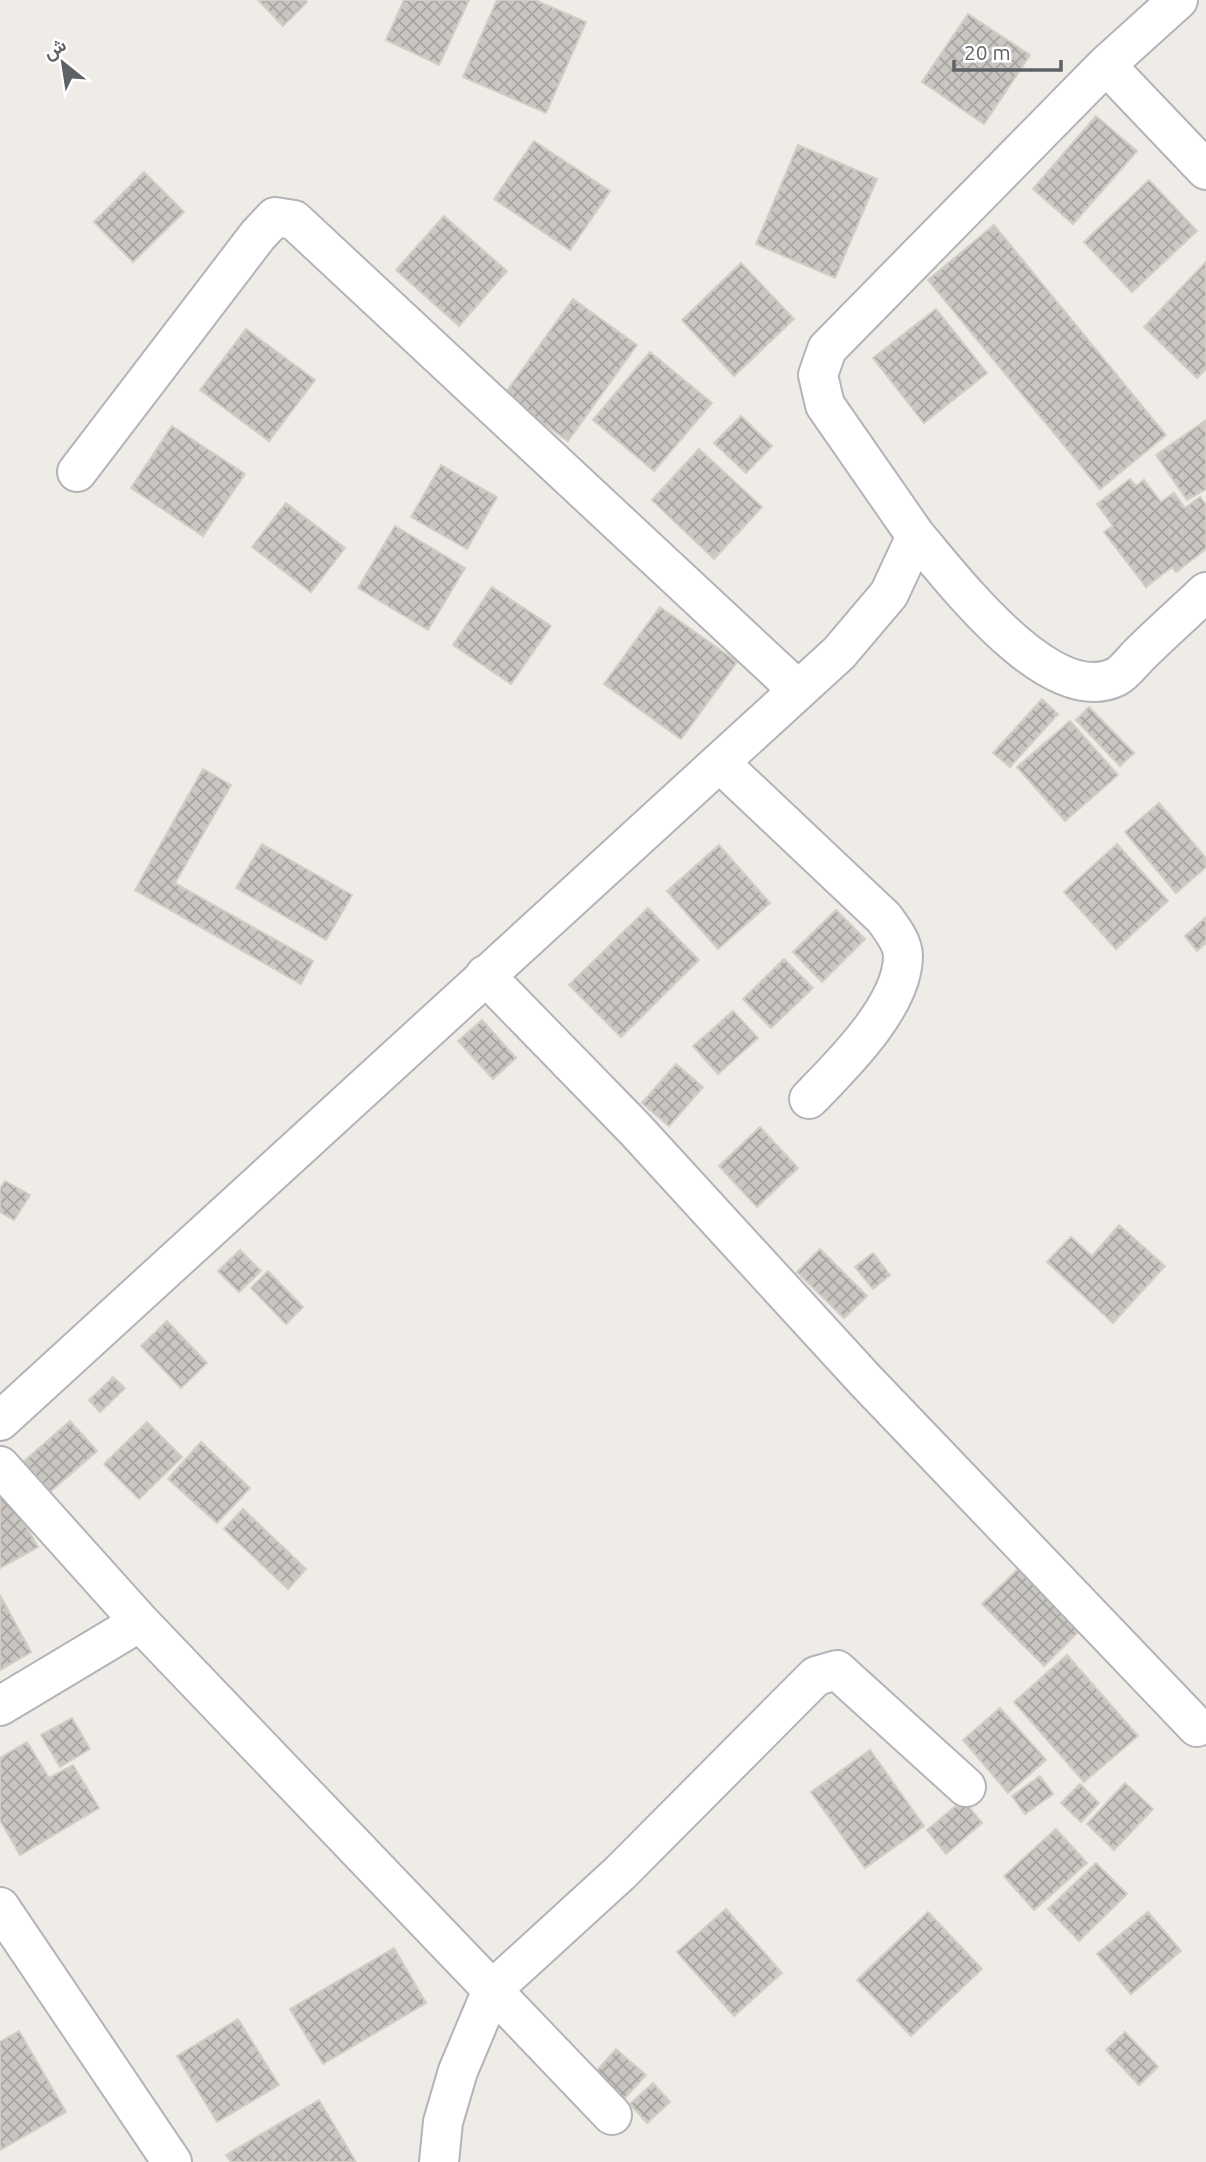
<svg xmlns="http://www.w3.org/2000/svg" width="1206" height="2162" viewBox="0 0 1206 2162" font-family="Ubuntu,Vazirmatn,sans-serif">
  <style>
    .building { fill: url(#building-cross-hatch); stroke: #d3cdc6; stroke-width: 2 }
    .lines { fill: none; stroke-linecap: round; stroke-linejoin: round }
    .minor-casing { stroke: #b2b4b7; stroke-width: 42 }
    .minor { stroke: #fff; stroke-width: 38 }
  </style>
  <defs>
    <pattern id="building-cross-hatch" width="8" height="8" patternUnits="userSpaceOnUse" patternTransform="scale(1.75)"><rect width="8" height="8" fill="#cac7c3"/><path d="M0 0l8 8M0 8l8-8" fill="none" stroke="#a7a5a2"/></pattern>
  </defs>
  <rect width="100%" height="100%" fill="#efece7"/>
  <path class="building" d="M 258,0 L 305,0 L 307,2 L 283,26 Z
    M 404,0 L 469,0 L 439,65 L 386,40 Z
    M 497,0 L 535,0 L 586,22 L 546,113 L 463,77 Z
    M 968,14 L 1030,55 L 984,124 L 922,82 Z
    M 1096,116 L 1137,151 L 1073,224 L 1033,189 Z
    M 534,141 L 610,191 L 570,250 L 494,199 Z
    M 798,145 L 877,179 L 835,278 L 756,244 Z
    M 144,172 L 184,212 L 133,262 L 94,222 Z
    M 1149,180 L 1197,231 L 1132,292 L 1084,242 Z
    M 444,216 L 507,271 L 459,326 L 396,270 Z
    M 994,225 L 1166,435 L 1100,489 L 928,280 Z
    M 1206,262 L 1206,369 L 1197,378 L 1144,327 Z
    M 741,263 L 794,319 L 734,376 L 682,320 Z
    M 573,299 L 637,345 L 568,441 L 504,395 Z
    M 936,309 L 987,373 L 924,423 L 873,358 Z
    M 246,329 L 315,380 L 269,441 L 200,390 Z
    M 650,352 L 712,403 L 654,471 L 593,420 Z
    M 741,416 L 772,446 L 746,473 L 714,443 Z
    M 1206,420 L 1206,489 L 1187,500 L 1156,455 Z
    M 172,426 L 245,474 L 203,536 L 131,488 Z
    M 699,449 L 762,507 L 714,559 L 652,500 Z
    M 441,465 L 497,497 L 467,549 L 411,517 Z
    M 1130,479 L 1136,486 L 1144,480 L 1161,502 L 1174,493 L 1185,508 L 1200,497 L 1206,505 L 1206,549 L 1176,572 L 1172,567 L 1146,587 L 1104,532 L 1113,526 L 1097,504 Z
    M 286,503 L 345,548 L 311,592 L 252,547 Z
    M 395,526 L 465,568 L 428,630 L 358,588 Z
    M 492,587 L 551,626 L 511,684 L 453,645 Z
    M 660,607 L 737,662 L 681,739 L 604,684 Z
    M 1042,699 L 1058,714 L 1010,767 L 993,753 Z
    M 1089,707 L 1134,753 L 1120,766 L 1076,720 Z
    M 1070,721 L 1118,775 L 1065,821 L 1017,767 Z
    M 203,769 L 231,785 L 175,883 L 313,961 L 301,984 L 135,890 Z
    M 1159,803 L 1206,858 L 1206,867 L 1176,893 L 1125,832 Z
    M 262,844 L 352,895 L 326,940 L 236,888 Z
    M 1117,844 L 1168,901 L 1116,949 L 1064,892 Z
    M 719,845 L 770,903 L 718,949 L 667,891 Z
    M 648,908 L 699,960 L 621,1037 L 569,985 Z
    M 836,910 L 865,939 L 822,982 L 793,952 Z
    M 1206,917 L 1206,943 L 1197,951 L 1185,936 Z
    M 784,959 L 813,988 L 771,1028 L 743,999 Z
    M 733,1011 L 758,1038 L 718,1074 L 693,1046 Z
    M 482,1020 L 516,1058 L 493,1079 L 458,1041 Z
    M 676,1064 L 703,1087 L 669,1126 L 642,1103 Z
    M 760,1127 L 798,1168 L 757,1207 L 719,1166 Z
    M 5,1181 L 30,1195 L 14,1220 L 0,1212 L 0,1189 Z
    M 1119,1225 L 1165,1266 L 1113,1323 L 1047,1262 L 1071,1237 L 1092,1256 Z
    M 820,1249 L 867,1296 L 844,1318 L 797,1272 Z
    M 240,1250 L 261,1271 L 239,1292 L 218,1271 Z
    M 873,1253 L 890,1275 L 873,1289 L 855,1267 Z
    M 268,1271 L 303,1307 L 286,1324 L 251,1288 Z
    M 167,1321 L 207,1363 L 181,1388 L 141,1346 Z
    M 113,1377 L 125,1388 L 100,1412 L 89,1400 Z
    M 70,1421 L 97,1451 L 50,1492 L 23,1462 Z
    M 147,1422 L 182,1457 L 139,1499 L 104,1464 Z
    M 201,1442 L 250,1488 L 217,1523 L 168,1479 Z
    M 0,1481 L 38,1547 L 0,1568 Z
    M 243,1509 L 306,1569 L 288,1589 L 224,1529 Z
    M 1018,1569 L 1079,1631 L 1044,1666 L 982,1604 Z
    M 0,1595 L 31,1652 L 0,1670 Z
    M 1067,1655 L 1138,1736 L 1084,1782 L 1014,1702 Z
    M 1000,1708 L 1046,1760 L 1008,1793 L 963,1740 Z
    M 72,1718 L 90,1749 L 60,1767 L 41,1735 Z
    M 27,1742 L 49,1778 L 73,1765 L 99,1808 L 20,1855 L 0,1820 L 0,1758 Z
    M 870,1750 L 924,1826 L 865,1868 L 811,1792 Z
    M 1040,1776 L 1053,1794 L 1025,1814 L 1012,1796 Z
    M 1125,1783 L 1153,1809 L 1114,1850 L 1087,1824 Z
    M 1080,1784 L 1099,1803 L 1081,1822 L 1061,1803 Z
    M 963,1800 L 982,1823 L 946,1854 L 927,1830 Z
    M 1056,1829 L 1087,1863 L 1034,1910 L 1004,1876 Z
    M 1096,1863 L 1127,1894 L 1079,1941 L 1048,1909 Z
    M 726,1909 L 782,1973 L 734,2016 L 677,1952 Z
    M 928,1912 L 982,1969 L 911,2036 L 857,1980 Z
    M 1148,1912 L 1181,1951 L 1131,1994 L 1097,1954 Z
    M 394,1948 L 426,2003 L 323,2064 L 290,2009 Z
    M 238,2019 L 279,2085 L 217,2122 L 177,2056 Z
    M 19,2031 L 66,2112 L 0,2150 L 0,2042 Z
    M 1125,2032 L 1158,2067 L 1139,2085 L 1106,2050 Z
    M 616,2049 L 646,2075 L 623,2100 L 594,2074 Z
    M 653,2083 L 670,2102 L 647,2123 L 630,2104 Z
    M 319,2100 L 356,2162 L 231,2162 L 226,2155 Z"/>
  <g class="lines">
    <g class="minor-casing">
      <path id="minor" d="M 1106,65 L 1206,170
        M 77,472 L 258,235 L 275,217 L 294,220 L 798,690
        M 916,536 C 953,579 1050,709 1116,677 C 1124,673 1133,661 1139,655 C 1161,633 1184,613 1206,592
        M 720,763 L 884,918 C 892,929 903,943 903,956 C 903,1006 841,1066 809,1099
        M 485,975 L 635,1129 L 865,1380 L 1197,1727
        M 0,1421 L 839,653 L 889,594 L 916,536 L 825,405 L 818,375 L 827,349 L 1106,65 L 1178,0
        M 0,1466 L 140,1622 L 612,2115
        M 0,1706 L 140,1622
        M 0,1907 L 172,2162
        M 439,2162 L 443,2122 L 458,2071 L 492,1990 L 620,1873 L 816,1676 L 837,1670 L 966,1787"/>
    </g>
    <use href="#minor" class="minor"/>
  </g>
  <g transform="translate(63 63) rotate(330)" stroke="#ffffff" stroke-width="5" paint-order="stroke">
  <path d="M0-5L12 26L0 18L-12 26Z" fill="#5e6265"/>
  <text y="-10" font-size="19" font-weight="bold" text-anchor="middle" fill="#5e6265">ش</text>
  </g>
  <path d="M954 60v10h107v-10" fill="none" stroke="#5e6265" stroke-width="3.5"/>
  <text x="964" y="60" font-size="21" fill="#5e6265" stroke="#ffffff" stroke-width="5" paint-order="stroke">20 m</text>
</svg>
